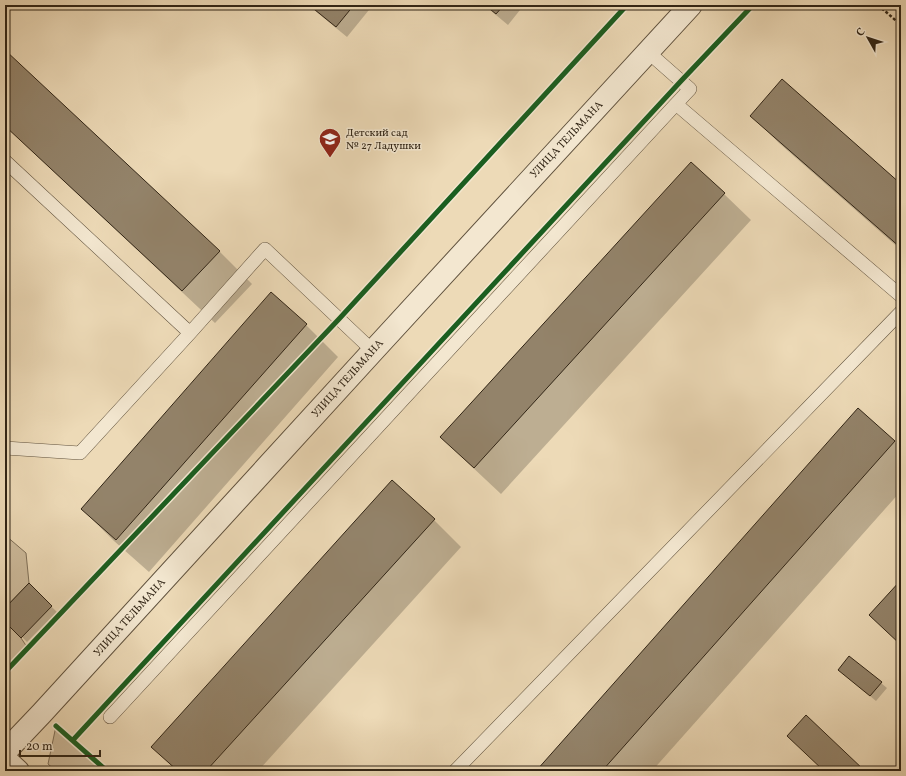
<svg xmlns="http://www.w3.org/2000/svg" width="906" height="776" viewBox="0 0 906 776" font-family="Vollkorn,serif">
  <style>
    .green { fill: #cdbb9c; stroke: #7f7059 }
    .shadow { fill: #0003 }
    .building { fill: #93836a; stroke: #312516 }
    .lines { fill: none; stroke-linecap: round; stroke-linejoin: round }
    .service-casing { stroke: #60523e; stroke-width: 14 }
    .tertiary-casing { stroke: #60523e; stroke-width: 24 }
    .path { stroke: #312516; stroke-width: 2.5; stroke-dasharray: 3 2; stroke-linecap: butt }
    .service { stroke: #f3e7d0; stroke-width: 13 }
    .tertiary { stroke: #f3e7d0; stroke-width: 22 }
    .cycleway-casing { stroke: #f3e7d0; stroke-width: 8 }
    .cycleway { stroke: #1b5e20; stroke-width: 5 }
    .labels { text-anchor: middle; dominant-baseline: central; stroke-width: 3; stroke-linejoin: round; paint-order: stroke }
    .poi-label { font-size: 11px; fill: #312516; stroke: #f3e7d0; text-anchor: start }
    .street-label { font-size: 11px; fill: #312516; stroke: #f3e7d0 }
  </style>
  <rect width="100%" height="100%" fill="#eddab7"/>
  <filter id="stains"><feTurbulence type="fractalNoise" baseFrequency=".005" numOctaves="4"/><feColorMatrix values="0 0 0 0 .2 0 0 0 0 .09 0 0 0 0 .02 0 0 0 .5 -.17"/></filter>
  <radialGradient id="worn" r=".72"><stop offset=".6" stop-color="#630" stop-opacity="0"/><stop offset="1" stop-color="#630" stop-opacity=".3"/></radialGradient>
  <path class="green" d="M 5,535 L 26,553 L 29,583 L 5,608 Z
    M 5,622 L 21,638 L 27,647 L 5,672 Z
    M 56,726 L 107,771 L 56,771 L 48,764 Z"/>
  <path class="shadow" d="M 308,5 L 373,5 L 347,37 Z
    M 484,5 L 524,5 L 508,25 Z
    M 5,51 L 220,252 L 252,284 L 215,323 L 5,126 Z
    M 752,116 L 901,185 L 901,250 L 779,143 Z
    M 724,194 L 751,220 L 501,494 L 469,464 L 442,437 Z
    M 306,325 L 338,357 L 149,572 L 114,541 L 82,509 Z
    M 859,409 L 901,448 L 901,491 L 652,771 L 537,771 Z
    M 434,520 L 461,547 L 258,771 L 177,771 L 152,747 Z
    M 29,585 L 57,612 L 27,642 L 5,620 L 5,610 Z
    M 839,670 L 881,683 L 887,688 L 876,701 Z"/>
  <path class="building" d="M 309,5 L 354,5 L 336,27 Z
    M 485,5 L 504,5 L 496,14 Z
    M 5,50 L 220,251 L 182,291 L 5,126 Z
    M 782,79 L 901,184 L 901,248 L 750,116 Z
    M 691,162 L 725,193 L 474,468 L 440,437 Z
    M 271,292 L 307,324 L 116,540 L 81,509 Z
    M 858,408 L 895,441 L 602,771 L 536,771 Z
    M 392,480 L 435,519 L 206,771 L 178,771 L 151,747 Z
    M 901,580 L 901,645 L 869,615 Z
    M 29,583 L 52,606 L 21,638 L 5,622 L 5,608 Z
    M 849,656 L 882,682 L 870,696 L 838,670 Z
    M 806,715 L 865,771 L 824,771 L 787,736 Z"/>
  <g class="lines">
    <g class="service-casing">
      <path id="service" d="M 648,52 L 690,89 L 676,104 L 901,296
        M 5,161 L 190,333
        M 5,448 L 80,453 L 190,333 L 265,249 L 373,351
        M 110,717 L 676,104
        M 455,771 L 901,312"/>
    </g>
    <g class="tertiary-casing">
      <path id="tertiary" d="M 5,752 L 42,713 L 373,351 L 691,5
        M 5,759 L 18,771"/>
    </g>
    <path class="path" d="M 878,5 L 901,25
      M 5,666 L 8,669 L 5,673"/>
    <use href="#service" class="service"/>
    <use href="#tertiary" class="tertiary"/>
    <g class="cycleway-casing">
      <path id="cycleway" d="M 8,669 L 339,319 L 627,5
        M 56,726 L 107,771
        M 73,740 L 681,81 L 753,5"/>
    </g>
    <use href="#cycleway" class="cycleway"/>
  </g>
  <defs>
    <g id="school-pin" transform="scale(1.15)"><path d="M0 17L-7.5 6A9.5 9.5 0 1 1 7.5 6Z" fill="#8f2418" stroke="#f3e7d0"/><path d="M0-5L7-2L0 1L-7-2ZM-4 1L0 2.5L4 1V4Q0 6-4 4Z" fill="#fff"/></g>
  </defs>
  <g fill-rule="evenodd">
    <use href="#school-pin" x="330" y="139"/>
  </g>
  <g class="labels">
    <g class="poi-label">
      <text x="346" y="133">Детский сад<tspan x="346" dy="13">№ 27 Ладушки</tspan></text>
    </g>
    <g class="street-label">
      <text transform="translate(567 140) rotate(-47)">УЛИЦА ТЕЛЬМАНА</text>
      <text transform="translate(348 379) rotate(-48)">УЛИЦА ТЕЛЬМАНА</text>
      <text transform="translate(130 618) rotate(-48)">УЛИЦА ТЕЛЬМАНА</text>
    </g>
  </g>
  <rect width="906" height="776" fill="none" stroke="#eddab7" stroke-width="20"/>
  <rect x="6" y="6" width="894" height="764" fill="none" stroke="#312516" stroke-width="2"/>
  <rect x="10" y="10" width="886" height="756" fill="none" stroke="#312516"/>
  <g transform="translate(868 38) rotate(309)" stroke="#f3e7d0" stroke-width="3" paint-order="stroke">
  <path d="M0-3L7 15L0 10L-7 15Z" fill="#312516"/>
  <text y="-6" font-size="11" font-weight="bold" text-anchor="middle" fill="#312516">С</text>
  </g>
  <path d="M20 750v6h80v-6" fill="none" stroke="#312516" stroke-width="2"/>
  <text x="26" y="750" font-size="12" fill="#312516" stroke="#f3e7d0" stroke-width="3" paint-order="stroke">20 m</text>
  <rect width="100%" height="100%" filter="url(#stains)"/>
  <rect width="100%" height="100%" fill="url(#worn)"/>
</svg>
